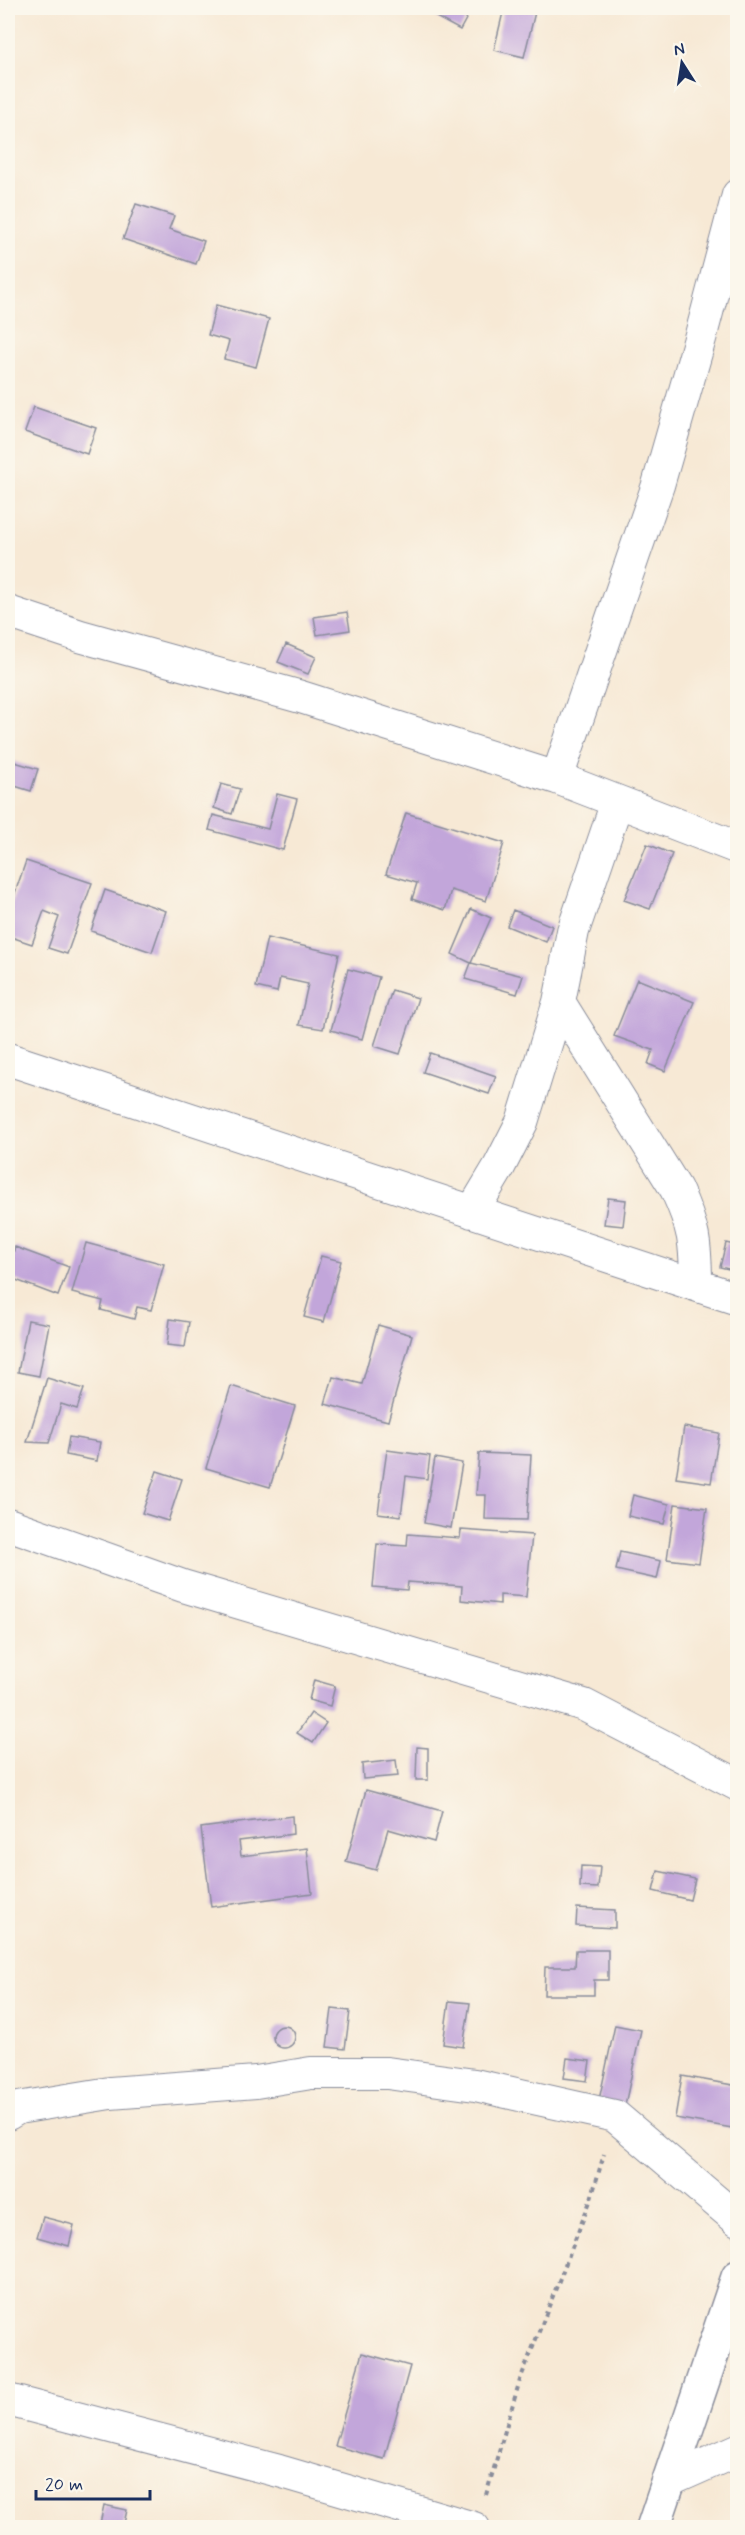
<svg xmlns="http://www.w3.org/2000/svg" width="745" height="2535" viewBox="0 0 745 2535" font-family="Mynerve,sans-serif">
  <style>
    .building { fill: #c2a6da }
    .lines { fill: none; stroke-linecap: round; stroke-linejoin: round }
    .street-casing { stroke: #898c9a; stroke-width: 34 }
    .highway-casing { stroke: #898c9a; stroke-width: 36 }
    .path { stroke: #898c9a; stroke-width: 4; stroke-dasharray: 4.5 4.5; stroke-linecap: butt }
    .street { stroke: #fff; stroke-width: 32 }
    .highway { stroke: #fff; stroke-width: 33 }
  </style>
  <rect width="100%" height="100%" fill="#fbf7ec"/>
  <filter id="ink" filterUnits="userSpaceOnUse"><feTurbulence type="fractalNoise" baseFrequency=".0167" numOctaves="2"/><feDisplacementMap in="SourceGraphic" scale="12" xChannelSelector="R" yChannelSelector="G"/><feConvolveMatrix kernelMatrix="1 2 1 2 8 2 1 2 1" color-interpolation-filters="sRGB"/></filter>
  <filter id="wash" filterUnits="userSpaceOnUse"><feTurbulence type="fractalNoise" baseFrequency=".008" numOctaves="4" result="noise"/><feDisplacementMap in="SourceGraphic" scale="24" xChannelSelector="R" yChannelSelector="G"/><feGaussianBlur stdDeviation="1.35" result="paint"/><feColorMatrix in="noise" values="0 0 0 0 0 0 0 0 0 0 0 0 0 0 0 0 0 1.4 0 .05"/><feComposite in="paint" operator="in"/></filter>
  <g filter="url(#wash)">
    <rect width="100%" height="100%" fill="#f7e9d5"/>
    <g id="blocks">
      <path class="building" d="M 441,8 L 472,8 L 460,30 L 436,17 Z
        M 504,8 L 536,8 L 524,57 L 494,50 Z
        M 136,204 L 174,216 L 169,229 L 204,241 L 196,264 L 123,239 Z
        M 216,305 L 269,319 L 256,367 L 224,359 L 229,341 L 208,335 Z
        M 34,407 L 96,428 L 87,454 L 25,432 Z
        M 347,612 L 350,630 L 317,635 L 314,617 Z
        M 286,644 L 316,657 L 308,674 L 278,662 Z
        M 8,760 L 38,769 L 31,791 L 8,784 Z
        M 221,784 L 240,789 L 232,814 L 214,808 Z
        M 277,794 L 297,799 L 283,850 L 209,830 L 213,815 L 268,829 Z
        M 406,813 L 504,843 L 486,901 L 451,890 L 445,910 L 412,899 L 417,883 L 386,874 Z
        M 647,844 L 672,854 L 650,909 L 624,900 Z
        M 26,861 L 92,883 L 67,954 L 48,948 L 59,917 L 44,911 L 32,944 L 8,936 L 8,913 Z
        M 105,890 L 166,911 L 152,952 L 91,931 Z
        M 471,909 L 491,918 L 471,963 L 523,976 L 517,994 L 465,979 L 471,963 L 452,954 Z
        M 513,910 L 552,926 L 546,942 L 507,926 Z
        M 267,938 L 339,954 L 323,1029 L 299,1025 L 308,984 L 280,978 L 277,992 L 256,987 Z
        M 348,969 L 379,977 L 362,1039 L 331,1030 Z
        M 637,979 L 694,1002 L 665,1071 L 648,1064 L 653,1050 L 614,1036 Z
        M 392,990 L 418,998 L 400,1054 L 374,1046 Z
        M 430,1053 L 496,1076 L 489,1094 L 423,1072 Z
        M 608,1198 L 626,1200 L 623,1226 L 604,1224 Z
        M 86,1243 L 164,1264 L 151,1310 L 137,1307 L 134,1319 L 101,1310 L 103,1301 L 72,1293 Z
        M 726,1243 L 738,1246 L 737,1271 L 720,1267 Z
        M 15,1247 L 69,1267 L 58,1296 L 8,1277 L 8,1268 Z
        M 321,1256 L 341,1261 L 324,1322 L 304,1317 Z
        M 170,1319 L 189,1322 L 185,1347 L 167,1345 Z
        M 28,1320 L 49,1324 L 39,1376 L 18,1372 Z
        M 378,1325 L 412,1335 L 388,1421 L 325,1404 L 333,1377 L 362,1384 Z
        M 47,1378 L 84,1389 L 77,1409 L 61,1404 L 49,1443 L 27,1442 Z
        M 231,1386 L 295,1406 L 270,1487 L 206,1468 Z
        M 684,1427 L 719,1433 L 711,1483 L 676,1478 Z
        M 69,1437 L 100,1442 L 97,1461 L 66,1455 Z
        M 387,1450 L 430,1456 L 427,1479 L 406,1476 L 401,1516 L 378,1513 Z
        M 479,1453 L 531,1455 L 527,1520 L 485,1519 L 486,1495 L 476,1495 Z
        M 435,1458 L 462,1463 L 451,1528 L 424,1523 Z
        M 157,1471 L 182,1479 L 168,1521 L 142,1513 Z
        M 633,1495 L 669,1504 L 664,1524 L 628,1516 Z
        M 675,1504 L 707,1508 L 699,1563 L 667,1559 Z
        M 461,1530 L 532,1535 L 526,1597 L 500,1595 L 500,1604 L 461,1600 L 462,1586 L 408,1582 L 407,1590 L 373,1587 L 377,1544 L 407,1546 L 408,1534 L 460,1538 Z
        M 620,1552 L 661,1561 L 657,1579 L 616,1570 Z
        M 314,1680 L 335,1686 L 330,1706 L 309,1700 Z
        M 311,1713 L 326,1723 L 313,1743 L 297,1733 Z
        M 417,1747 L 428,1748 L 428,1780 L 416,1780 Z
        M 396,1760 L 398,1776 L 363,1779 L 362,1764 Z
        M 366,1790 L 442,1811 L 434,1842 L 388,1829 L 376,1870 L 346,1862 Z
        M 292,1816 L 293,1834 L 239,1841 L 241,1856 L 307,1848 L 312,1893 L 211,1907 L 201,1828 Z
        M 581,1866 L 600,1867 L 598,1888 L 580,1887 Z
        M 658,1871 L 695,1879 L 690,1900 L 653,1891 Z
        M 577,1908 L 615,1910 L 615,1928 L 576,1926 Z
        M 576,1950 L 608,1950 L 608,1980 L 594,1980 L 594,1995 L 544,1995 L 545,1967 L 575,1967 Z
        M 449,2001 L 470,2003 L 463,2047 L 443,2044 Z
        M 332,2009 L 350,2011 L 345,2049 L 327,2047 Z
        M 615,2025 L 641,2030 L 625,2105 L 599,2100 Z
        M273 2037a11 11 0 1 1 22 0a11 11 0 1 1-22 0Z
        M 567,2058 L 590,2061 L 587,2081 L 564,2078 Z
        M 682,2076 L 738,2086 L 738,2129 L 675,2118 Z
        M 43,2217 L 74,2225 L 69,2246 L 37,2237 Z
        M 362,2353 L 410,2366 L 384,2459 L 335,2446 Z
        M 104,2505 L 127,2510 L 123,2528 L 99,2528 Z"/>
    </g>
  </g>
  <g filter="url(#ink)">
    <use href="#blocks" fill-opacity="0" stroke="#898c9a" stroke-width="1.5"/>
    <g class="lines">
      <g class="street-casing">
        <path id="street" d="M 8,612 L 80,636 L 301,697 L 557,778 L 738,848
          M 557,778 L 658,485 L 701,335 L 738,195
          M 559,1002 L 676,1189 C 694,1228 696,1243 696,1285
          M 8,1059 L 738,1299
          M 472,1212 L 499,1167 L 522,1122 L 559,1002 L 573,931 L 617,802
          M 8,1524 L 183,1586 L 584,1705 L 738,1785
          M 8,2114 L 18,2108 L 110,2093 L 256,2082 L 311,2073 L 387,2073 L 475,2085 L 615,2116 L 738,2220
          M 8,2400 L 279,2471 L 474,2528
          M 668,2481 L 738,2450"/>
      </g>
      <g class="highway-casing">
        <path id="highway" d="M 653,2528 L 738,2277"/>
      </g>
      <path class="path" d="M 486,2495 L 520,2380 L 591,2199 L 604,2154"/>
      <use href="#street" class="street"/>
      <use href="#highway" class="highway"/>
    </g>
  </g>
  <rect width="745" height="2535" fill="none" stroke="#fbf7ec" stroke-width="30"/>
  <g transform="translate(682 63) rotate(348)" stroke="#fbf7ec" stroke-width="4.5" paint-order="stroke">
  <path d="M0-4.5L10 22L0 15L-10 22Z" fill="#1b2f5e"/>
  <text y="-9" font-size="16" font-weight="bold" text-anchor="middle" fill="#1b2f5e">N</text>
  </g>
  <path d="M36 2490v9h114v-9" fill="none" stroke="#1b2f5e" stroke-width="3"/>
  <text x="45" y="2490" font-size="18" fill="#1b2f5e" stroke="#fbf7ec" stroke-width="4.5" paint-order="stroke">20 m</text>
</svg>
